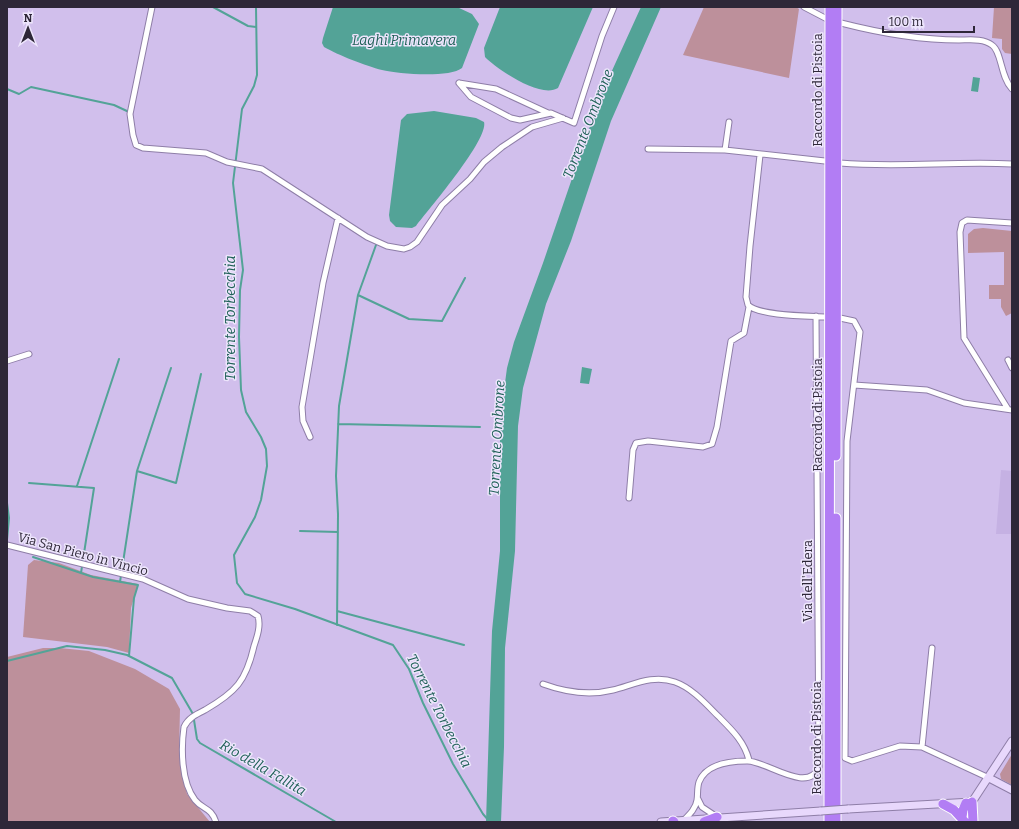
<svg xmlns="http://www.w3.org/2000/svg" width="1019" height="829" viewBox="0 0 1019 829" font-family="Bitter,serif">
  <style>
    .built { fill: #c5b1e3 }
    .green { fill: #bd909b }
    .water { fill: #53a397 }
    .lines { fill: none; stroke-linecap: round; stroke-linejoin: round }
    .stream { stroke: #53a397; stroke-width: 2 }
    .street-casing { stroke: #8e7ea7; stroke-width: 7 }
    .secondary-casing { stroke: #8e7ea7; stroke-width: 9 }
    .highway-casing { stroke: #fff; stroke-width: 11 }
    .street { stroke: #fff; stroke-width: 5 }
    .secondary { stroke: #e8d8fc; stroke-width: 7 }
    .highway { stroke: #b27df4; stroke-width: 9 }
    .secondary-bridge-casing { stroke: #8e7ea7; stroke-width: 9; stroke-linecap: butt }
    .secondary-bridge { stroke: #e8d8fc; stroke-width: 7 }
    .labels { text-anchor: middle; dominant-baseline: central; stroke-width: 3; stroke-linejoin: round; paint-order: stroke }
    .street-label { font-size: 13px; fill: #2e2738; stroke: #ede5fc }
    .water-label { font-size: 14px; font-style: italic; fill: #206158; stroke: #ede5fc }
  </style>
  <rect width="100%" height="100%" fill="#d1bfec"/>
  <path class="built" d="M 1001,470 L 1012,471 L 1012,534 L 996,534 Z"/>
  <path class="green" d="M 704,7 L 796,7 L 799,9 L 789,78 L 683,55 Z
    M 994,7 L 1012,7 L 1012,54 L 1005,53 L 1002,49 L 1002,39 L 992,38 Z
    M 983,228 L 1012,231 L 1012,313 L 1006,316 L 1001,307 L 1001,299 L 989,299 L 989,285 L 1004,285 L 1004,252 L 968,253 L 968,234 L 974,229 Z
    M 34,560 L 59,563 L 91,575 L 138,584 L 131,608 L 129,653 L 107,647 L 23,637 L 28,565 Z
    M 43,648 L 60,648 L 89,651 L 135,669 L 169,689 L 180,709 L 179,753 L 187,794 L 210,822 L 7,822 L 7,657 Z
    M 1012,754 L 1012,785 L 1001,779 L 1000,774 Z"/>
  <path class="water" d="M 333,7 L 457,7 L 472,14 L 479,24 L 462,68 C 450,78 398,74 382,70 C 366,66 338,55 324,47 L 322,43 L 323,38 Z
    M 500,7 L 593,7 L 558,88 C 540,99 497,69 485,57 L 484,48 Z
    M 641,7 L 661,7 L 611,121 L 571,241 L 546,304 L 523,388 L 518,426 L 515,551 L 505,648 L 504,747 L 501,822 L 486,822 L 492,631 L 500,551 L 500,420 L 507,368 L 514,342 L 543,263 L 600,97 Z
    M 973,77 L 980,78 L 978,92 L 971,91 Z
    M 434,111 L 476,118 L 484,122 C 489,139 429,209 416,226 L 412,228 L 396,227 L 390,221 L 389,215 L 401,120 L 407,114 Z
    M 582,367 L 592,369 L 589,384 L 580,383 Z"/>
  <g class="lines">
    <path class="stream" d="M 213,7 L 248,26 L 256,27
      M 256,7 L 257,75 L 254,86 L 242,109 L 233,183 L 243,270 L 240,290 L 239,337 L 241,390 L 246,412 L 261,437 L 266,449 L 267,466 L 261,500 L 255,517 L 234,555 L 237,583 L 245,594 L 295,609 L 393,645 L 409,669 L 423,703 L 453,764 L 483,814 L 490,822
      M 7,89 L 19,94 L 31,87 L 114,105 L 129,112
      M 358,295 L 409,319 L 442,321 L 465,278
      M 338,424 L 480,427
      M 137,471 L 176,483 L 201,374
      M 29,483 L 94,488 L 81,573
      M 77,486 L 119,359
      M 7,503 L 9,518 L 7,540
      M 300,531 L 338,532
      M 33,557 L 93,577 L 138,585 L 134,598 L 129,656
      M 120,582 L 137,471 L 171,368
      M 337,611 L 464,645
      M 337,625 L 338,514 L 336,476 L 339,406 L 358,295 L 376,245
      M 7,661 L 67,646 L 105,650 L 127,655 L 172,678 L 193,714
      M 194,720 L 197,739 L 200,743 L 336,822"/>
    <g class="street-casing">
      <path id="street" d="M 152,7 L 130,114 L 133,135 L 136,145 L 143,148 L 206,153 L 227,162 L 262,169 L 367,237 L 387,246 L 404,249 L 410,247 L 417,242 L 442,205 L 470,179 L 484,162 L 502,147 L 532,127 L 563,118
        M 804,7 L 827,19
        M 841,23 C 880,33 918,40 959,40 C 969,40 983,38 992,45 C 1002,52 1000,76 1012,89
        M 459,83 L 471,97 L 511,118 L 520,120 L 551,113 L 574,123 L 602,36 L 614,7
        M 459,83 L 496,89 L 548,113
        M 648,149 L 725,150 L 825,161
        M 725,150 L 729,122
        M 760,155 L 750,246 L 746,297 L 748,305 C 759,316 809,316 825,317
        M 840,163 C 898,168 955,161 1012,164
        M 840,318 L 854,321 L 860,332 L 847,441 L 845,758 L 852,761 L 900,746 L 922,747 L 989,778
        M 1008,360 L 1012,368
        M 7,361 L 29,354
        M 854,385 L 927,390 L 964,403 L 1012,410
        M 1008,409 L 964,338 L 960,232 L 962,223 L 967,220 L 1012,223
        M 310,437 L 303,421 L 302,407 L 323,283 L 338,218
        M 629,498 L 633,450 L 636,443 L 648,441 L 703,447 L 712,444 L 717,427 L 731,341 L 744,333 L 749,307
        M 7,545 L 143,579 L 188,599 L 227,608 L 250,611 L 258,616 C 261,626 257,637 254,646 C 246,681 236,692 205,710 C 197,714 188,718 184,727 C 181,748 181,782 195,800 C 203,810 211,807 216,822
        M 543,684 C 565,692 589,696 613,690 C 633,685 653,674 675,682 C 692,688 706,704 718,716 C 732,730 744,741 749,760
        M 922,747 L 932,648
        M 698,799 L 702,807 L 717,817
        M 684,820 C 690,814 696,808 697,800 C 698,794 697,788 699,782 C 706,764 731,761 747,761 C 765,760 808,795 819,767 L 816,316"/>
    </g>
    <g class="secondary-casing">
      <path id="secondary" d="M 989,778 L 1012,790
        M 848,809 L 972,802 L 1012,741
        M 661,822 L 821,811"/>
    </g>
    <g class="highway-casing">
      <path id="highway" d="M 836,456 L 837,7
        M 972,802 L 973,822
        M 943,804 L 954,810 L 965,822
        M 962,817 L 963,810 L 966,803
        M 673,821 L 674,822
        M 704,822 L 717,817
        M 829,822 L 830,7
        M 836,822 L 836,518"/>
    </g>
    <use href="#street" class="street"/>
    <use href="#secondary" class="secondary"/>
    <use href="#highway" class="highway"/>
    <g class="secondary-bridge-casing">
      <path id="secondary-bridge" d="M 821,811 L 848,809"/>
    </g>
    <use href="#secondary-bridge" class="secondary-bridge"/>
  </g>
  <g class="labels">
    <g class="street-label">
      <text transform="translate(817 90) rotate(-90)">Raccordo di Pistoia</text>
      <text transform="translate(817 415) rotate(-90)">Raccordo di Pistoia</text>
      <text transform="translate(83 554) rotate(15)">Via San Piero in Vincio</text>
      <text transform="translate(807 581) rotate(-90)">Via dell'Edera</text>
      <text transform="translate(816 738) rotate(-90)">Raccordo di Pistoia</text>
    </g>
    <g class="water-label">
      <text x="404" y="40">Laghi Primavera</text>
      <text transform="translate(588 124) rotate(-69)">Torrente Ombrone</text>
      <text transform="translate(230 318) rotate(-90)">Torrente Torbecchia</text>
      <text transform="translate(497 438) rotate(-87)">Torrente Ombrone</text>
      <text transform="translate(439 711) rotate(63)">Torrente Torbecchia</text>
      <text transform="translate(263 768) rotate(30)">Rio della Fallita</text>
    </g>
  </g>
  <rect width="1019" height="829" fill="none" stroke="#2e2738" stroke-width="16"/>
  <g transform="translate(28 28)" stroke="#ede5fc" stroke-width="3" paint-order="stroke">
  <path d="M0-3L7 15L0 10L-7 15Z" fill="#2e2738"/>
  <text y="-6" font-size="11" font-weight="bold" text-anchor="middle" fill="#2e2738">N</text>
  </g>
  <path d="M883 26v6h91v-6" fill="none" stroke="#2e2738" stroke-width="2"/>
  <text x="889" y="26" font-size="12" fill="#2e2738" stroke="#ede5fc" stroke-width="3" paint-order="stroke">100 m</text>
</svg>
